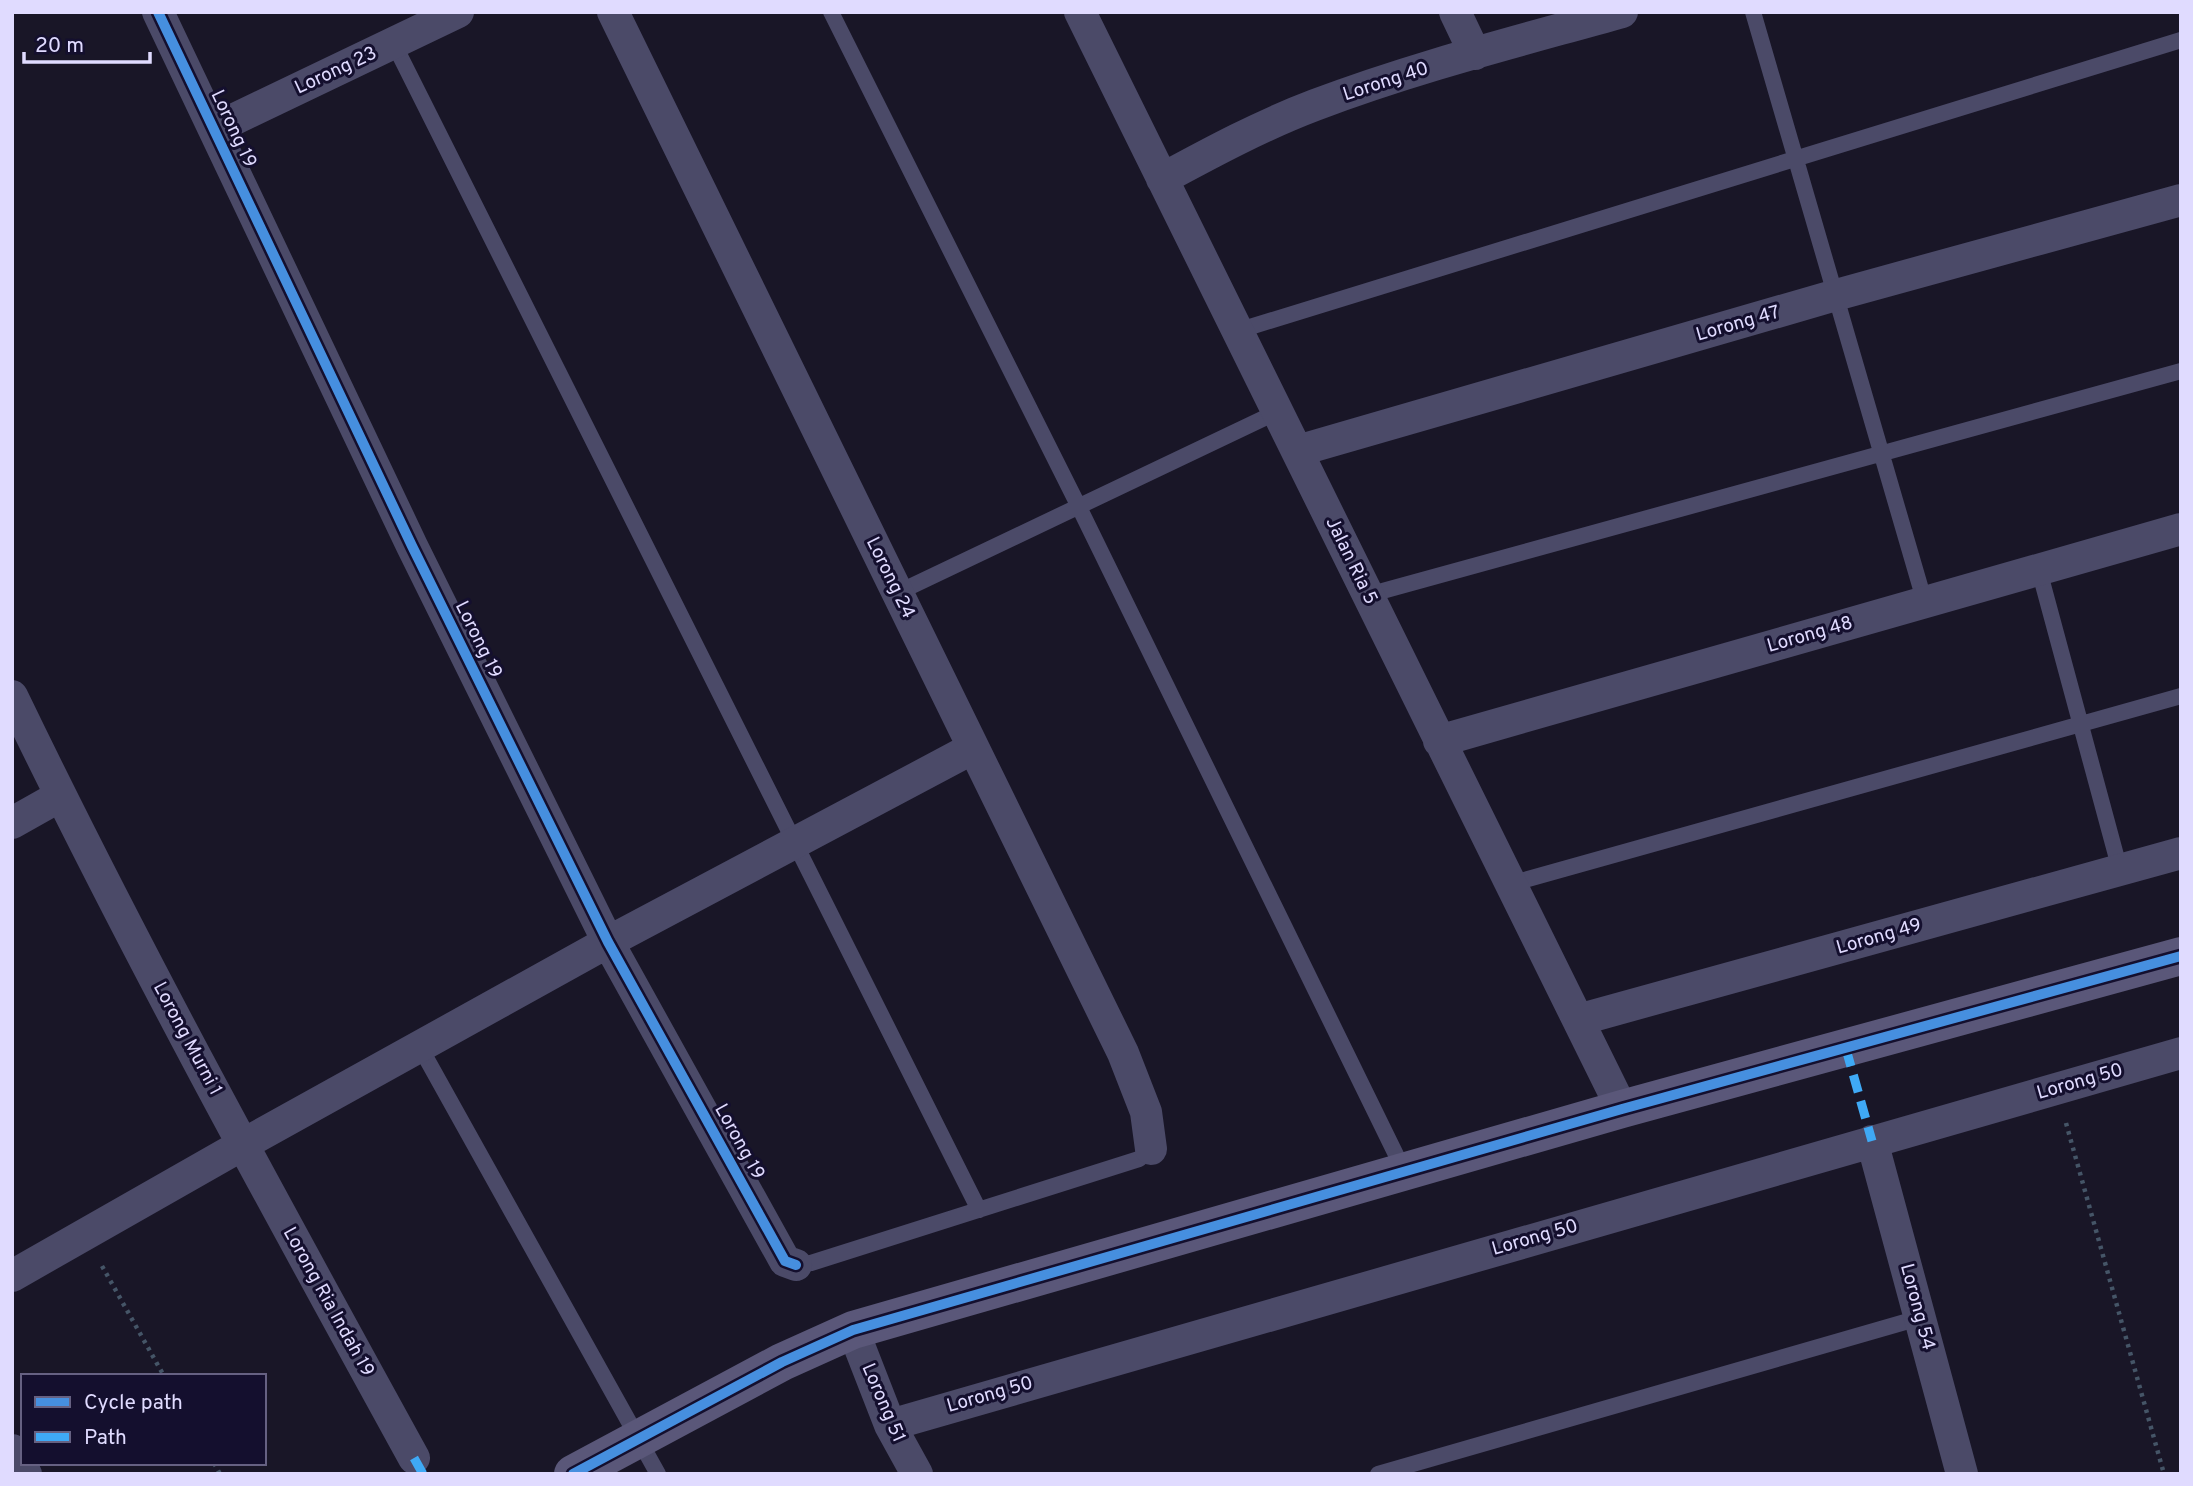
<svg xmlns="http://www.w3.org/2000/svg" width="2193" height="1486" viewBox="0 0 2193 1486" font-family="Overpass,sans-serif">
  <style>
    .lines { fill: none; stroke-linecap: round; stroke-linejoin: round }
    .path { stroke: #455567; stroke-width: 4.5; stroke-dasharray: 3.5 5; stroke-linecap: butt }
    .lane { stroke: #4b4a68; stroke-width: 16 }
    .street { stroke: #4b4a68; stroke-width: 32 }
    .secondary { stroke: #5a5779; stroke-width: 38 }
    .quiet { stroke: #3fa9f5; stroke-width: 9; stroke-dasharray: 18 9; stroke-linecap: butt }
    .cycleway-casing { stroke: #140f2e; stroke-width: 15 }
    .cycleway { stroke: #468fdf; stroke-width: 10 }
    .labels { text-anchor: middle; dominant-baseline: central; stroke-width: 6; stroke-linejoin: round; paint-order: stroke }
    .street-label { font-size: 19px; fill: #e0dbff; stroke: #140f2e }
  </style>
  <rect width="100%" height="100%" fill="#191627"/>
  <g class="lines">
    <path class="path" d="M 2066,1123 L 2164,1474
      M 102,1266 L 164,1376
      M 214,1463 L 220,1474"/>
    <path class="lane" d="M 831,12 L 1078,505 L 1404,1171
      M 1753,12 L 1925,603
      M 394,44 L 979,1210
      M 1237,331 L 2181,40
      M 2039,570 L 2120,870
      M 897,593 L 1277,412
      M 1368,595 L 2181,371
      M 1510,884 L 2181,696
      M 420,1047 L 658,1474
      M 796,1265 L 811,1263 L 1139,1159 L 1151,1149
      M 1378,1474 L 1919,1318"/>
    <path class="street" d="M 158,12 L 412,546 L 608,942 L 785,1261 L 796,1265
      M 613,12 L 1123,1053 L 1146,1112 L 1151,1149
      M 1080,12 L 1622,1109
      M 1455,12 L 1475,54
      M 214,129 L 458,12
      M 1162,179 C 1212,152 1262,125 1315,105 C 1415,67 1519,41 1622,12
      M 1297,451 L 1836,295 L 2181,200
      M 12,696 C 137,955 276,1207 414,1458
      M 1439,741 L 2181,529
      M 12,823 L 60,796
      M 1578,1020 L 2181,853
      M 1872,1141 L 1962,1474
      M 12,1276 L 242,1145 L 608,942 L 973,748
      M 853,1330 L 890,1425 L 917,1474
      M 890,1425 L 2181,1053
      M 12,1450 L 26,1474"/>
    <path class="secondary" d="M 573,1474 L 782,1362 L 853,1330 L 1622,1109 L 2181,956"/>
    <path class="quiet" d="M 1846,1049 L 1872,1141
      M 414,1458 L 423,1474"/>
    <g class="cycleway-casing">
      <path id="cycleway" d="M 158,12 L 412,546 L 608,942 L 785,1261 L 796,1265
        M 573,1474 L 782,1362 L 853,1330 L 1622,1109 L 2181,956"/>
    </g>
    <use href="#cycleway" class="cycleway"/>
  </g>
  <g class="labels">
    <g class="street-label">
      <text transform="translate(336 71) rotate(-25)">Lorong 23</text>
      <text transform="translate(1386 82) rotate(-18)">Lorong 40</text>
      <text transform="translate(233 129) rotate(65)">Lorong 19</text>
      <text transform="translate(1738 324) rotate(-16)">Lorong 47</text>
      <text transform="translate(1351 561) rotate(64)">Jalan Ria 5</text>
      <text transform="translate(890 578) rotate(64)">Lorong 24</text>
      <text transform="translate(1810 635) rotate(-16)">Lorong 48</text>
      <text transform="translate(478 640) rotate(64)">Lorong 19</text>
      <text transform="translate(1879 937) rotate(-16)">Lorong 49</text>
      <text transform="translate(187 1039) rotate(62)">Lorong Murni 1</text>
      <text transform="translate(2080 1082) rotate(-16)">Lorong 50</text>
      <text transform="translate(739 1142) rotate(61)">Lorong 19</text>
      <text transform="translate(1535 1238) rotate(-16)">Lorong 50</text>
      <text transform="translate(328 1302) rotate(61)">Lorong Ria Indah 19</text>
      <text transform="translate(1917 1307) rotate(75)">Lorong 54</text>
      <text transform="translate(990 1395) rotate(-16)">Lorong 50</text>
      <text transform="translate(883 1403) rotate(67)">Lorong 51</text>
    </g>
  </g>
  <rect width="2193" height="1486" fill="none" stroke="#e0dbff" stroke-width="28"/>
  <rect x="21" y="1374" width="245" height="91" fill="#140f2e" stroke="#666182" stroke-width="2"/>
  <rect x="35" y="1397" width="35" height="10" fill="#468fdf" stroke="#666182" stroke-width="2"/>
  <text x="84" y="1409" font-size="21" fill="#e0dbff">Cycle path</text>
  <rect x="35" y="1432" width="35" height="10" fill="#3fa9f5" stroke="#666182" stroke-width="2"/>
  <text x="84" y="1444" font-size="21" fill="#e0dbff">Path</text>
  <path d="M24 52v10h126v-10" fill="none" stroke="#e0dbff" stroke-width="3.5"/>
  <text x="35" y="52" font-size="21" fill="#e0dbff" stroke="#140f2e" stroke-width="5" paint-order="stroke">20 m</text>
</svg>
